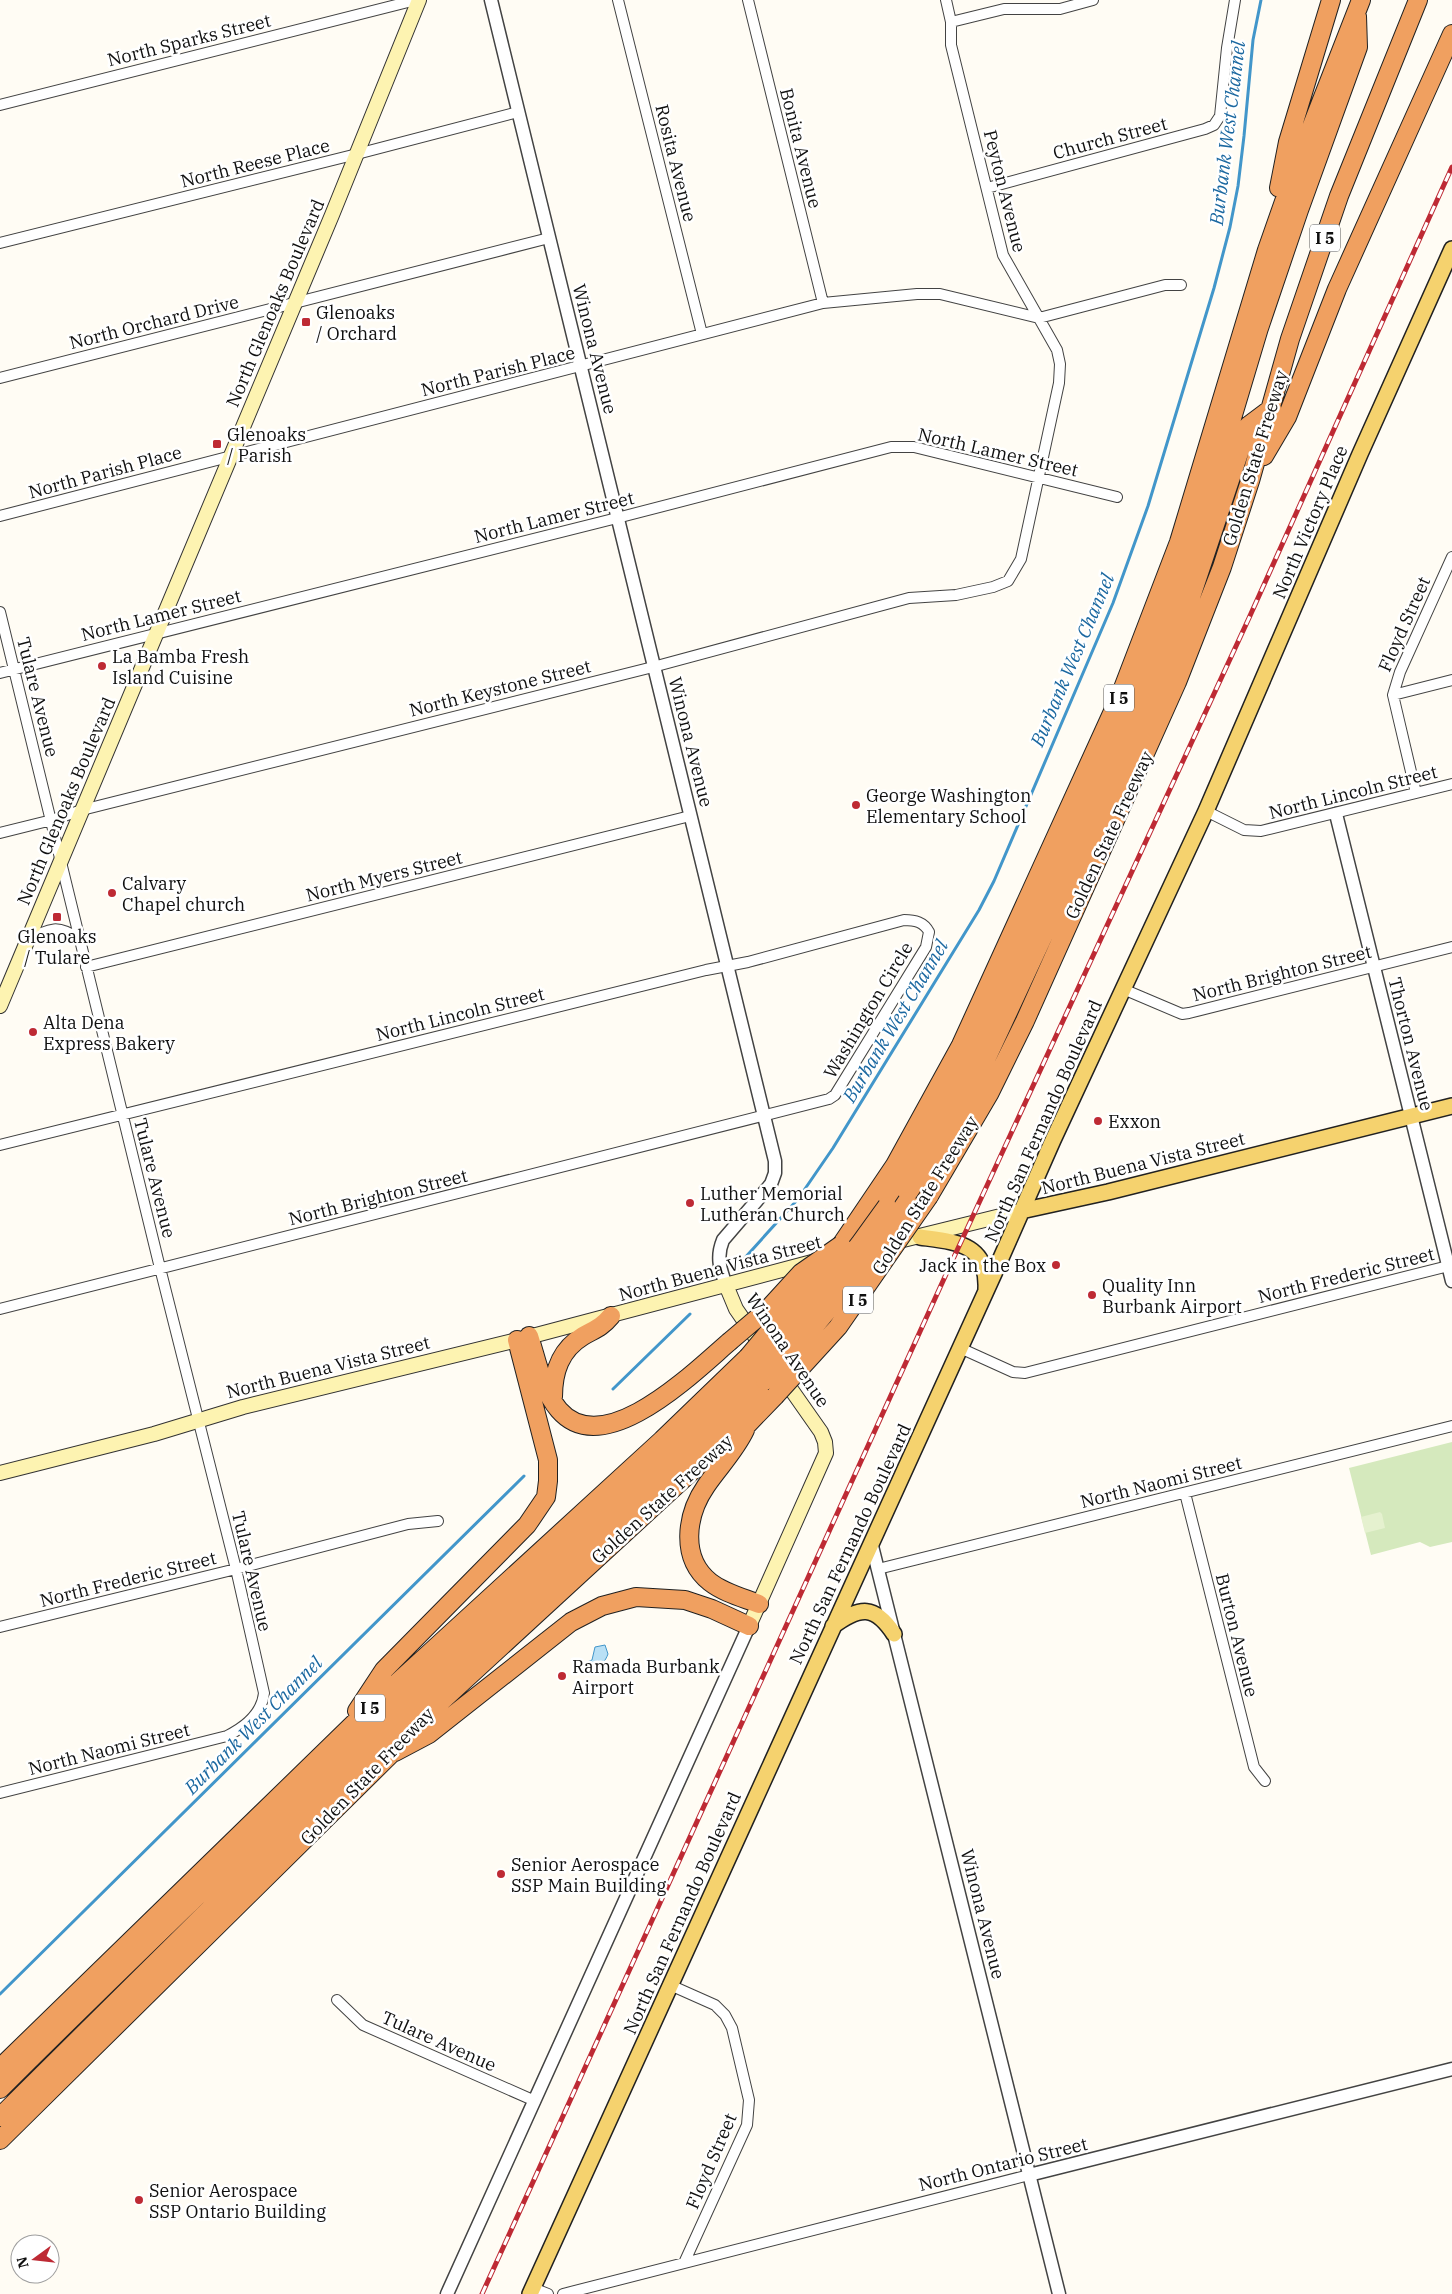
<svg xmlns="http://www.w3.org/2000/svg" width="1452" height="2294" viewBox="0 0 1452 2294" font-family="'IBM Plex Serif',serif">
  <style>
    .green { fill: #d5e9bd }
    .pitch { fill: #e5f1cf }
    .water { fill: #b9e0f5; stroke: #4296ca }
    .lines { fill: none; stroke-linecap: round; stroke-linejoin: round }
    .stream { stroke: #4296ca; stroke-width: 3 }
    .minor-casing { stroke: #434343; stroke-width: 12 }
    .tertiary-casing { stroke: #434343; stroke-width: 15 }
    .secondary-casing { stroke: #323232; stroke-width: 16 }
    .primary-casing { stroke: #212121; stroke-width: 18 }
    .motorway-casing { stroke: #212121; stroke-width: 20 }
    .minor { stroke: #fff; stroke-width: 10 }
    .tertiary { stroke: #fff; stroke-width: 12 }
    .secondary { stroke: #fdf3b1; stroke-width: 14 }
    .primary { stroke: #f5d26e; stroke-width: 15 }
    .motorway { stroke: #f0a060; stroke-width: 18 }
    .rail-casing { stroke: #be2a34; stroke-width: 5 }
    .rail { stroke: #fff; stroke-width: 3; stroke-dasharray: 9; stroke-linecap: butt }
    .motorway-bridge-casing { stroke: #212121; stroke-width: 20; stroke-linecap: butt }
    .motorway-bridge { stroke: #f0a060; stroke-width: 18 }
    .poi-dot { fill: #be2a34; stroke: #fff; stroke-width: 2 }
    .labels { text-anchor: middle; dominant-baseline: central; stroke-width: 5; stroke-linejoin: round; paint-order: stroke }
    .shield { fill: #fff; stroke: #585858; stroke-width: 1 }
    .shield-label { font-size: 16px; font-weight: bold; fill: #101010 }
    .street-label { font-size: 18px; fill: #101010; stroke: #fff }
    .poi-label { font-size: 18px; fill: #101010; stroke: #fff; text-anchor: start }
    .water-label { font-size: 19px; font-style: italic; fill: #1b68a0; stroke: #fff }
  </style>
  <rect width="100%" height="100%" fill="#fffcf4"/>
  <path class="green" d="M 1452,1442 L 1452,1542 L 1430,1547 L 1420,1542 L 1371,1555 L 1349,1468 Z"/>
  <path class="pitch" d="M 1380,1512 L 1382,1514 L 1385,1528 L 1365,1533 L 1361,1517 Z"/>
  <path class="water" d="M 605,1645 L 608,1654 C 605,1662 602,1664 594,1668 L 582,1664 L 592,1660 L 595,1647 Z"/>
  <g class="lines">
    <path class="stream" d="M 742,1261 L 798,1199 L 833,1148 L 979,910 L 994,881 L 1113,603 L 1148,506 L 1214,288 L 1230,227 L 1238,186 L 1244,136 L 1253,40 L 1261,0
      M 613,1389 L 690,1314
      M 0,1994 L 524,1476"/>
    <g class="minor-casing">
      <path id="minor" d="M 618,0 L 702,334
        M 748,0 L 823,303
        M 951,22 L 1004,9 L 1060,9 L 1093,0
        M 0,105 L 416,0
        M 987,188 L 1205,129 L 1214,125 L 1220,116 L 1227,48 L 1235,0
        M 0,243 L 357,154 L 518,112
        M 0,378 L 549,238
        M 0,516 L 823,303 L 917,294 L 940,294 L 1039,318 L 1165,285 L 1181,285
        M 0,612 L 160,1268 L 236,1569 L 264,1693 C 262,1714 245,1727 227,1736 L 0,1793
        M 0,673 L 617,518 L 891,447 L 914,447 L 1117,497
        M 1393,695 L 1452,680
        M 1416,793 L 1393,695 L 1400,672 L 1452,557
        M 1206,811 L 1244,830 L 1261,831 L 1452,784
        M 0,833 L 52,820 L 82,810 L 653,667 L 909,598 L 956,595 L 993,587 L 1008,581 L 1021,559 L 1059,383 L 1060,364 L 1057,350 L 1003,255 L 951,45 L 951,22 L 946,0
        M 29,940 C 50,928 58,924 79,939
        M 86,967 L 690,816
        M 1123,989 L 1182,1014 L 1189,1013 L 1452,947
        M 0,1145 L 706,970 L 748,962 L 904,920 C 915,920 924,922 929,932 L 926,947 L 835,1095 L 829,1099 L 0,1309
        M 960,1348 L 1013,1372 L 1025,1373 L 1452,1265
        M 1185,1493 L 1254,1767 L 1265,1781
        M 878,1569 L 1452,1426
        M 0,1627 L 236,1569 L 408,1524 L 438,1521
        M 670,1985 L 715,2005 L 725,2015 L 732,2028 L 749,2100 L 747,2125 L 684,2263
        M 337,2000 L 363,2025 L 535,2101
        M 533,2288 L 548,2294
        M 563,2294 L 1029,2175"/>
    </g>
    <g class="tertiary-casing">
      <path id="tertiary" d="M 491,0 L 775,1161 L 775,1173 L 771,1184 L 723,1240 C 716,1257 720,1269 726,1285
        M 1336,814 L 1452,1281
        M 871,1542 L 1059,2294
        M 1029,2175 L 1452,2069
        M 447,2294 L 749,1626"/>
    </g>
    <g class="secondary-casing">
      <path id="secondary" d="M 0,1006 L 332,215 L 419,0
        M 891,1243 L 1021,1211
        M 726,1285 L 736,1309 L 765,1351
        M 0,1473 L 154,1434 L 243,1407 L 517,1340 L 812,1262
        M 749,1626 L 826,1453 L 825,1442 L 821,1432 L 781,1375"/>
    </g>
    <g class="primary-casing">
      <path id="primary" d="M 1021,1211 L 1108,1192 L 1452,1106
        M 920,1237 C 956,1242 988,1243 986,1289
        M 833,1626 C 860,1606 875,1605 894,1634
        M 530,2294 L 997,1267 L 1053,1140 L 1206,811 L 1360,454 L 1452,249"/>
    </g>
    <g class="motorway-casing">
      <path id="motorway" d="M 1279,188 L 1288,142 L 1331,0
        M 1264,456 L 1287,417 L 1337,289 L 1452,34
        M 929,1196 L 989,1094 L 1025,1021 L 1177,682 L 1222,567 L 1250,481 L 1290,339 L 1339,196 L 1418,0
        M 907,1201 L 927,1172 L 976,1081 L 1138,732 L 1186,612 L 1248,426 L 1272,408
        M 887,1206 L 949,1104 L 1095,788 L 1157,648 L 1195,542 L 1259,328 L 1299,210 L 1358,47 L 1357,16
        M 841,1245 L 895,1165 L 961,1045 L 1120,696 L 1179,542 L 1267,250 L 1300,156 L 1361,0
        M 529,1336 C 537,1361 542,1390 559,1410 C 604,1462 694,1372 729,1342
        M 553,1397 C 553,1372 560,1350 583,1336 C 595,1329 601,1328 611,1316
        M 745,1430 C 735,1451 719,1467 706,1486 C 686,1515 680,1558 710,1582 C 724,1593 744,1598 759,1604
        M 357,1711 L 384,1670 L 527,1525 L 546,1497 L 548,1481 L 548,1460 L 517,1340
        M 395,1752 L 429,1734 L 571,1622 L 602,1606 L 636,1597 L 685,1600 L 712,1609 L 749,1626
        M 0,2068 L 375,1703 L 662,1440 L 748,1357
        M 0,2089 C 145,1945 293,1803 442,1663 C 547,1565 654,1469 757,1369
        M 0,2117 L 368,1752 L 722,1427 L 765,1381
        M 0,2140 L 390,1755 L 408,1732 L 730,1436 L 747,1425 L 775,1396"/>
    </g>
    <use href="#minor" class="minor"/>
    <use href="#tertiary" class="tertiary"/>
    <use href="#secondary" class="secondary"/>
    <use href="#primary" class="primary"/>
    <use href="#motorway" class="motorway"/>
    <g class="rail-casing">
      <path id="rail" d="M 482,2294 L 948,1270 L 1249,618 L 1452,167"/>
    </g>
    <use href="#rail" class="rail"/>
    <g class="motorway-bridge-casing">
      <path id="motorway-bridge" d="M 729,1342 L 769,1308 L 801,1273 L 841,1245
        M 748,1357 L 830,1259
        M 757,1369 C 804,1317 847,1263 887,1206
        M 765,1381 C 819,1326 865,1265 907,1201
        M 775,1396 L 838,1327 L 929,1196"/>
    </g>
    <use href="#motorway-bridge" class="motorway-bridge"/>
  </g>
  <g class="poi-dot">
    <rect x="301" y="317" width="10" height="10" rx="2.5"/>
    <rect x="212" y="439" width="10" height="10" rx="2.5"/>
    <circle cx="102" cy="666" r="5"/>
    <circle cx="856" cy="805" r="5"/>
    <circle cx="112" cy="893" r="5"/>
    <rect x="52" y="912" width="10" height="10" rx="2.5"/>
    <circle cx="33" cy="1032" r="5"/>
    <circle cx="1098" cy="1121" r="5"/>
    <circle cx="690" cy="1203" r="5"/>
    <circle cx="1056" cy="1265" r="5"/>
    <circle cx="1092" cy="1295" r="5"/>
    <circle cx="562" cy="1676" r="5"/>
    <circle cx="501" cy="1874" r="5"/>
    <circle cx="139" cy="2200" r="5"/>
  </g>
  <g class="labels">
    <g class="shield">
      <rect x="1310" y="224.5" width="30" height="27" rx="4"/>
      <rect x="1104" y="684.5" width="30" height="27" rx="4"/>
      <rect x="843" y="1286.5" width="30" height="27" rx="4"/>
      <rect x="355" y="1694.5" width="30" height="27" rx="4"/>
    </g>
    <g class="shield-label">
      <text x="1325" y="238">I 5</text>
      <text x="1119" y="698">I 5</text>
      <text x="858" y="1300">I 5</text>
      <text x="370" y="1708">I 5</text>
    </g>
    <g class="street-label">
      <text transform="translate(189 40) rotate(-14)">North Sparks Street</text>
      <text transform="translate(1110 138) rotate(-15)">Church Street</text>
      <text transform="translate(801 148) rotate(76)">Bonita Avenue</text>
      <text transform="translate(255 163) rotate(-14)">North Reese Place</text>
      <text transform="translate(676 163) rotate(76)">Rosita Avenue</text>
      <text transform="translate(1005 191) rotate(76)">Peyton Avenue</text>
      <text transform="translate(275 303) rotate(-67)">North Glenoaks Boulevard</text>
      <text transform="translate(154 322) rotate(-14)">North Orchard Drive</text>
      <text transform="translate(595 349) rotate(76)">Winona Avenue</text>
      <text transform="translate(498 371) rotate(-14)">North Parish Place</text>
      <text transform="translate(998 452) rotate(13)">North Lamer Street</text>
      <text transform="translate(1255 458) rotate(-73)">Golden State Freeway</text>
      <text transform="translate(105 472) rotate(-15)">North Parish Place</text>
      <text transform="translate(554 517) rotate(-14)">North Lamer Street</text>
      <text transform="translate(1310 522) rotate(-67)">North Victory Place</text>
      <text transform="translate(161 615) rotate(-14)">North Lamer Street</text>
      <text transform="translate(1404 624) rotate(-66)">Floyd Street</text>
      <text transform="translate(500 688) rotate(-14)">North Keystone Street</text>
      <text transform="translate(38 697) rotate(76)">Tulare Avenue</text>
      <text transform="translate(691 742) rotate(76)">Winona Avenue</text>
      <text transform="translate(1353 792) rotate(-14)">North Lincoln Street</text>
      <text transform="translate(66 801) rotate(-67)">North Glenoaks Boulevard</text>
      <text transform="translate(1109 835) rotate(-65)">Golden State Freeway</text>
      <text transform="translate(384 876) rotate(-14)">North Myers Street</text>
      <text transform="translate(1282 973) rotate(-14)">North Brighton Street</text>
      <text transform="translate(868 1010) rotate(-59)">Washington Circle</text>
      <text transform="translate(460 1014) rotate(-14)">North Lincoln Street</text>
      <text transform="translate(1411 1044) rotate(76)">Thorton Avenue</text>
      <text transform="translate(1043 1121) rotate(-66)">North San Fernando Boulevard</text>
      <text transform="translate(1143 1163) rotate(-14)">North Buena Vista Street</text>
      <text transform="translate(155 1178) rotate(76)">Tulare Avenue</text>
      <text transform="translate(925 1195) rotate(-58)">Golden State Freeway</text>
      <text transform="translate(378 1197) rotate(-14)">North Brighton Street</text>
      <text transform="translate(720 1268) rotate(-15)">North Buena Vista Street</text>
      <text transform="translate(1346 1275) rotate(-14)">North Frederic Street</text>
      <text transform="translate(788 1350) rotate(56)">Winona Avenue</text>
      <text transform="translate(328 1367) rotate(-14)">North Buena Vista Street</text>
      <text transform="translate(1161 1482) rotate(-14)">North Naomi Street</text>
      <text transform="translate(662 1499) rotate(-42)">Golden State Freeway</text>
      <text transform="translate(850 1544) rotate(-65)">North San Fernando Boulevard</text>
      <text transform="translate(252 1571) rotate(77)">Tulare Avenue</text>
      <text transform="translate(128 1579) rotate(-14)">North Frederic Street</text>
      <text transform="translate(1237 1635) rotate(76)">Burton Avenue</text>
      <text transform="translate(109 1749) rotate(-14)">North Naomi Street</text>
      <text transform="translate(367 1776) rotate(-46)">Golden State Freeway</text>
      <text transform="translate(682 1913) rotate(-66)">North San Fernando Boulevard</text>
      <text transform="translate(983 1914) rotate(76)">Winona Avenue</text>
      <text transform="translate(439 2041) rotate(24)">Tulare Avenue</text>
      <text transform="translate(711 2161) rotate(-67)">Floyd Street</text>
      <text transform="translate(1003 2164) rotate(-14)">North Ontario Street</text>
    </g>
    <g class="poi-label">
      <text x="316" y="312">Glenoaks<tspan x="316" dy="21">/ Orchard</tspan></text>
      <text x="227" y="434">Glenoaks<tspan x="227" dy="21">/ Parish</tspan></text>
      <text x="112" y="656">La Bamba Fresh<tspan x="112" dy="21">Island Cuisine</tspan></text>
      <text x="866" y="795">George Washington<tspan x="866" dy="21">Elementary School</tspan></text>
      <text x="122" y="883">Calvary<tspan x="122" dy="21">Chapel church</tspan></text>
      <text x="57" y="936" text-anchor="middle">Glenoaks<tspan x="57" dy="21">/ Tulare</tspan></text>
      <text x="43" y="1022">Alta Dena<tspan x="43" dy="21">Express Bakery</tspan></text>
      <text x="1108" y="1121">Exxon</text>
      <text x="700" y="1193">Luther Memorial<tspan x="700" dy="21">Lutheran Church</tspan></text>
      <text x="1046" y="1265" text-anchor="end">Jack in the Box</text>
      <text x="1102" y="1285">Quality Inn<tspan x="1102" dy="21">Burbank Airport</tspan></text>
      <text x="572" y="1666">Ramada Burbank<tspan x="572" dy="21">Airport</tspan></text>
      <text x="511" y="1864">Senior Aerospace<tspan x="511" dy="21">SSP Main Building</tspan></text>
      <text x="149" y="2190">Senior Aerospace<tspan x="149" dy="21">SSP Ontario Building</tspan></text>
    </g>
    <g class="water-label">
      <text transform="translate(1227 133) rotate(-83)">Burbank West Channel</text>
      <text transform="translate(1072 660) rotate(-67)">Burbank West Channel</text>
      <text transform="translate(895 1021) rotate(-59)">Burbank West Channel</text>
      <text transform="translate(253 1725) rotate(-45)">Burbank West Channel</text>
    </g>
  </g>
  <g transform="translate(35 2259) rotate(255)"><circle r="24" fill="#ffffff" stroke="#9f9f9f"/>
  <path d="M0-4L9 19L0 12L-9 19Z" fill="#be2a34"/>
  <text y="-8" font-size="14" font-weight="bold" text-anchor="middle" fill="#101010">N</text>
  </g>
</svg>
